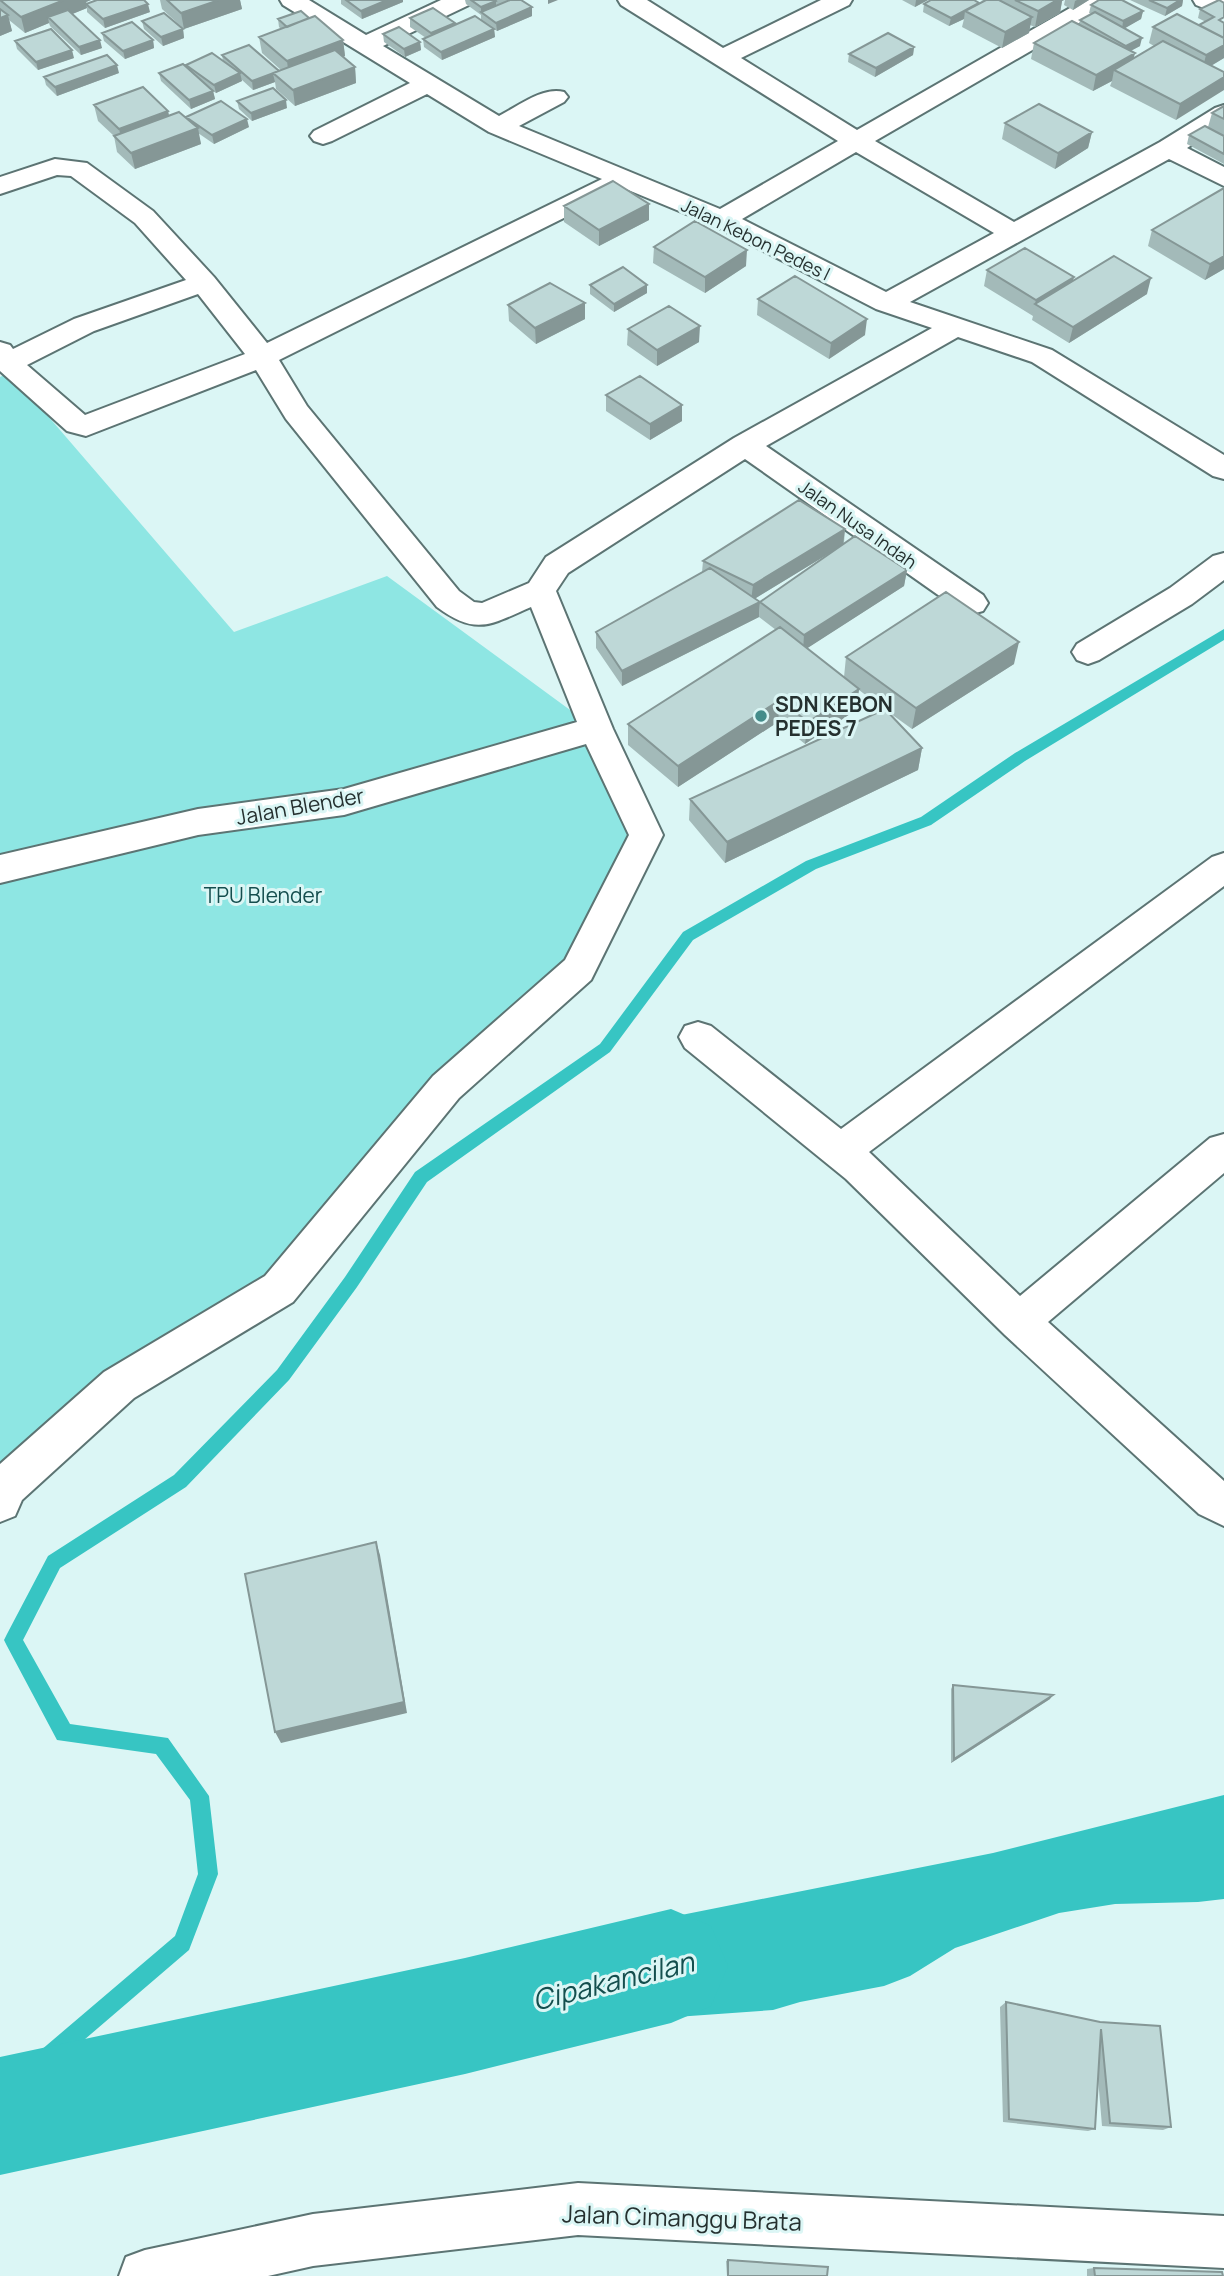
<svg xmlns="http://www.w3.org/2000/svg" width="1224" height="2276" viewBox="0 0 1224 2276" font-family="Manrope,sans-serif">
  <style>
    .green { fill: #8ee6e3 }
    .water { fill: #37c5c3 }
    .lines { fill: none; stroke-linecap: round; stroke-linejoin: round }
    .stream { fill: #37c5c3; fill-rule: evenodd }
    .river { fill: #37c5c3; fill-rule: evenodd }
    .minor-casing { stroke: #5c7473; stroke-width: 4 }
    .minor { fill: #fff; fill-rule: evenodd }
    .wall { fill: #a3bab9 }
    .shaded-wall { fill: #859796 }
    .building { fill: #bed8d7; stroke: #859796; stroke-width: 2 }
    .poi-dot { fill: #448c8a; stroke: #dbf6f5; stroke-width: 2.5 }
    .labels { text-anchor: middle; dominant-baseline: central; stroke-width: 6; stroke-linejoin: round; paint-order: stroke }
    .far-street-label { font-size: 18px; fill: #25302f; stroke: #dbf6f5 }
    .poi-label { font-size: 21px; font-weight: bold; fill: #25302f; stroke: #dbf6f5; text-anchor: start }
    .street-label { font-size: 21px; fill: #25302f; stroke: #dbf6f5 }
    .park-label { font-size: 21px; fill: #144e4e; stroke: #dbf6f5 }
    .near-street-label { font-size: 24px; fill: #25302f; stroke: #dbf6f5 }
    .near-water-label { font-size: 28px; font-style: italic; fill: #144f4e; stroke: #dbf6f5 }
  </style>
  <rect width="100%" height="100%" fill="#dbf6f5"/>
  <path class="green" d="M 10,372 L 234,632 L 387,576 L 596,729 L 646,835 L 578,970 L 279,1289 L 119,1385 L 0,1502 L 0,377 Z"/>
  <path class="water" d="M 1224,1795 L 1224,1899 L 1198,1902 L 1115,1904 L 1059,1913 L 955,1948 L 910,1976 L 884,1986 L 800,2002 L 773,2010 L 563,2025 L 531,1945 L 993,1853 Z"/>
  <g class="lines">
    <path class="stream" d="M 1224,629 L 1224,640 L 1025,761 L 931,825 L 816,869 L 693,940 L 610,1052 L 427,1182 L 357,1287 L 289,1380 L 186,1487 L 60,1568 L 23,1640 L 70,1724 L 168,1738 L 209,1796 L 218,1874 L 189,1950 L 7,2106 L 0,2109 L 0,2085 L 175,1936 L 198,1874 L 190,1800 L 156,1754 L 57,1740 L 7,1646 L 4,1640 L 7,1634 L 48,1556 L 174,1475 L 277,1370 L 345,1277 L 415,1172 L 600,1044 L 683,932 L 806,861 L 921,817 L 1015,753 Z"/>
    <path class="river" d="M 671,1909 L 711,1926 L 728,1966 L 711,2006 L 671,2023 L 465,2074 L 0,2175 L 0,2057 L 465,1958 Z"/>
    <g class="minor-casing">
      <path id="minor" d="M 280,0 L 309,0 L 366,35 L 441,0 L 472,0 L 469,5 L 383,46 L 499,116 C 517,107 543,86 564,92 L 568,97 L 564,102 L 519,126 L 720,209 L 838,141 L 621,5 L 618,0 L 647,0 L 723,48 L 821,0 L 852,0 L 849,5 L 741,58 L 857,130 L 1084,0 L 1113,0 L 1110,5 L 875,141 L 1014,222 L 1160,142 L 1215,108 L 1224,105 L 1224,124 L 1187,148 L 1224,167 L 1224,186 L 1169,159 L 910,302 L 1052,350 L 1224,455 L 1224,479 L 1213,476 L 1032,362 L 958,337 L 766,446 L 983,595 L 988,603 L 983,611 L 972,614 L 961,611 L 745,459 L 568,573 L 556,591 L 613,729 L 663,835 L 591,980 L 459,1098 L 293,1302 L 134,1398 L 22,1500 L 15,1516 L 0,1522 L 0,1464 L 104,1372 L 265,1276 L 433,1076 L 565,960 L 629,835 L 586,744 L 344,815 L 198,835 L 0,883 L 0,855 L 198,809 L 344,789 L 577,722 L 531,607 C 490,625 476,636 437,607 L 286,419 L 256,370 L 86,436 L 67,431 L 0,371 L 0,342 L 10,345 L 13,349 L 74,319 L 186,280 L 135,223 L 71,176 L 57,175 L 0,194 L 0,177 L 55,159 L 87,163 L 153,211 L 214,277 L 267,343 L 602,179 L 489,132 L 427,94 L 332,141 L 323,144 L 314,141 L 310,136 L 314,131 L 410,83 L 283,5 ZM 856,152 L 994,233 L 886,292 L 742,219 ZM 621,187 L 713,225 L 876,309 L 932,328 L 734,438 L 546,557 L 529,583 L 482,603 L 474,602 L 459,591 L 307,406 L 279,360 L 618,191 ZM 198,294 L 245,354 L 85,415 L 27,365 L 94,331 Z
        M 1193,0 L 1224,0 L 1224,16 L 1196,5 Z
        M 1224,553 L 1224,580 L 1192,604 L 1099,660 L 1088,664 L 1077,660 L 1072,652 L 1077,644 L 1170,588 L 1213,556 Z
        M 1224,853 L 1224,886 L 869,1152 L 1020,1296 L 1210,1138 L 1224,1134 L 1224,1173 L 1048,1322 L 1224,1481 L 1224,1526 L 1199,1514 L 1005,1335 L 846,1179 L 685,1048 L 679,1037 L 685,1026 L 698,1022 L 711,1026 L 841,1129 L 1212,857 Z
        M 578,2183 L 1224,2216 L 1224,2268 L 578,2235 L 313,2266 L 268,2276 L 119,2276 L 126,2257 L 145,2250 L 313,2214 Z"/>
    </g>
    <use href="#minor" class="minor"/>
  </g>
  <path class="wall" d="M 0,0 L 91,0 L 86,2 L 87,3 L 150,12 L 105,28 L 87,12 L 87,8 L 72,14 L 102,48 L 81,55 L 50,26 L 49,23 L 25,33 L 9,20 L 12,31 L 0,36 L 0,9 L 1,10 L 0,9 Z
    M 160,0 L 240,0 L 242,9 L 184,29 L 162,9 Z
    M 341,0 L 403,0 L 403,2 L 362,19 L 341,4 Z
    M 465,0 L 523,0 L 522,0 L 532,16 L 497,31 L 494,29 L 495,37 L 442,60 L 424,47 L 423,39 L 426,38 L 410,27 L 410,18 L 455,23 L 455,25 L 481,20 L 481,15 L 466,4 Z
    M 902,0 L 928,0 L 915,7 Z
    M 981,0 L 1064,0 L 1062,1 L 1060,13 L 1035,27 L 1030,25 L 1029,33 L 1002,48 L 962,27 L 964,19 L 949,26 L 923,12 L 924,4 L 979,4 L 984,1 Z
    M 1065,0 L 1089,0 L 1073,10 L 1064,5 Z
    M 1130,0 L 1183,0 L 1182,6 L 1165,16 Z
    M 1219,0 L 1224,58 L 1211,66 L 1176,120 L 1110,86 L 1112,81 L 1093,91 L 1031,59 L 1034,43 L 1079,25 L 1080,20 L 1092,14 L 1089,13 L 1091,5 L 1143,11 L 1141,19 L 1124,28 L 1140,46 L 1130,51 L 1133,59 L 1154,46 L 1149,43 L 1153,27 L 1199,25 L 1206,22 L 1198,18 L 1200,9 Z
    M 309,18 L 343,40 L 345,56 L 343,57 L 355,67 L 356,83 L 295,106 L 276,89 L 275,82 L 253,90 L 241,79 L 242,81 L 216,93 L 213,91 L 215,99 L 191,109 L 161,81 L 159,73 L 186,67 L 186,65 L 223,61 L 222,55 L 279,71 L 281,70 L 262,53 L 259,37 L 281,29 L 279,27 L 278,19 Z
    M 142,21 L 183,29 L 184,38 L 163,46 L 144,29 Z
    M 102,33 L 153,40 L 154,48 L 125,59 L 104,41 Z
    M 383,34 L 420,42 L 421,50 L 405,57 L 384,42 Z
    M 15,41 L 74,58 L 38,70 L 17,49 Z
    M 914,47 L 913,55 L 875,77 L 848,62 L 849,54 Z
    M 119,73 L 57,96 L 46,85 L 44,77 Z
    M 237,101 L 287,108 L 252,121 L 239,109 Z
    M 94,105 L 168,111 L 169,116 L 186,118 L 186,117 L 249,127 L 214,144 L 198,133 L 201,144 L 135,169 L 117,152 L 114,136 L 98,121 Z
    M 1224,106 L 1224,164 L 1187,144 L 1189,135 L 1208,127 L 1212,113 Z
    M 1005,123 L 1092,132 L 1088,148 L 1055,169 L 1002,139 Z
    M 649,204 L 649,220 L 599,246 L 564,222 L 564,206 Z
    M 1152,230 L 1224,269 L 1205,280 L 1148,246 Z
    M 654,247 L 746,266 L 705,293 L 653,263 Z
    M 987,270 L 1073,281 L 1147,294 L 1069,343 L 1032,320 L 1033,316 L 984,286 Z
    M 590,285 L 647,293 L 614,312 L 590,294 Z
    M 758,299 L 865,335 L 829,359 L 757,315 Z
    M 508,305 L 585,319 L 536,344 L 509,321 Z
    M 628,329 L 699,342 L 657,366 L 627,345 Z
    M 606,395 L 682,405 L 682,421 L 650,440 L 606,411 Z
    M 845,529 L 844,543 L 907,570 L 904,586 L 807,648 L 844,677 L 846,657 L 1014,664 L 912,729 L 887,711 L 922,748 L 918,770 L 725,863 L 689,820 L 690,799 L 884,709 L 859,690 L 856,710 L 805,744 L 778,722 L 678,787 L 628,745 L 628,724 L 776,630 L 759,617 L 760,602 L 828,554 L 756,598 L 759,617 L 622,686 L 596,648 L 596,632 L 702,572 L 703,561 Z
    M 953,1685 L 1050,1699 L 951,1763 L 951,1689 Z
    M 1006,2002 L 1100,2022 L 1171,2127 L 1163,2130 L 1102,2126 L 1098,2078 L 1095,2129 L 1088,2131 L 1003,2122 L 1000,2007 Z
    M 728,2260 L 827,2276 L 727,2276 L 726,2261 Z
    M 1094,2268 L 1223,2276 L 1087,2276 L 1087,2269 Z"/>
  <path class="shaded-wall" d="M 64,0 L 91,0 L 86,2 L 87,5 L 86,4 L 87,8 L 53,22 L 48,17 L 49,23 L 25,33 L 21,17 Z
    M 219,0 L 240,0 L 242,9 L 184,29 L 181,13 Z
    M 387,0 L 403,0 L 403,2 L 362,19 L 361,11 Z
    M 548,0 L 558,0 L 548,4 Z
    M 916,0 L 928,0 L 915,7 Z
    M 1057,0 L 1064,0 L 1062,1 L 1060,13 L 1035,27 L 1038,11 Z
    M 1077,0 L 1089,0 L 1073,10 L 1075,1 Z
    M 1180,0 L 1183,0 L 1182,6 L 1165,16 L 1167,8 Z
    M 496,1 L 496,9 L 481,13 L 481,7 Z
    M 979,3 L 965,11 L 964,19 L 949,26 L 951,18 Z
    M 148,4 L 150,12 L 105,28 L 103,19 Z
    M 532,7 L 532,16 L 497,31 L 496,23 Z
    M 1143,11 L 1141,19 L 1122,30 L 1123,21 Z
    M 8,15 L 12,31 L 0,36 L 0,18 Z
    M 1032,17 L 1029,33 L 1002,48 L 1005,32 Z
    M 455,23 L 455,32 L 432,42 L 431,33 Z
    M 183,29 L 184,38 L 163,46 L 161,37 Z
    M 494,29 L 495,37 L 442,60 L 441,52 Z
    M 1142,38 L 1140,46 L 1125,54 L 1126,46 Z
    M 100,40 L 102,48 L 81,55 L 79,47 Z
    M 153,40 L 154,48 L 125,59 L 123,51 Z
    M 343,40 L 345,56 L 289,77 L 287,61 Z
    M 420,42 L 421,50 L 405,57 L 404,49 Z
    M 1224,45 L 1224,58 L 1202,71 L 1206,55 Z
    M 914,47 L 913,55 L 875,77 L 876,68 Z
    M 72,50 L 74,58 L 38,70 L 36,62 Z
    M 1135,53 L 1131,69 L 1114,70 L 1112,81 L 1093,91 L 1096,75 Z
    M 117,65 L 119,73 L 57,96 L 55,87 Z
    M 355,67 L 356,83 L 295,106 L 293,90 Z
    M 240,73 L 242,81 L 216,93 L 214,85 Z
    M 273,74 L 275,82 L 253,90 L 252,81 Z
    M 1224,77 L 1224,90 L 1176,120 L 1180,104 Z
    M 213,91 L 215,99 L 191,109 L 189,100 Z
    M 286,100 L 287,108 L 252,121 L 251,113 Z
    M 168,111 L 171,127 L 123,145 L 119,129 Z
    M 247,119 L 249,127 L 214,144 L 212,135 Z
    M 198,128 L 201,144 L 135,169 L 131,153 Z
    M 1092,132 L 1088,148 L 1055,169 L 1058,153 Z
    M 649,204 L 649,220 L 599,246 L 599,230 Z
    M 747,250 L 746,266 L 705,293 L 705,277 Z
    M 1224,256 L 1224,269 L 1205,280 L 1210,264 Z
    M 1074,277 L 1070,293 L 1035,304 L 1032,316 L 1036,300 Z
    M 1151,278 L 1147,294 L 1069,343 L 1073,327 Z
    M 647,285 L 647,293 L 614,312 L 614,304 Z
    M 585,303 L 585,319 L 536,344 L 535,328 Z
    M 867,319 L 865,335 L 829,359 L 831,343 Z
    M 700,326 L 699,342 L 657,366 L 657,350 Z
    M 682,405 L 682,421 L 650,440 L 650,424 Z
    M 845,529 L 843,545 L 751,601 L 753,585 Z
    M 907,570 L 904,586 L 803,651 L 804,635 Z
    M 760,602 L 759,617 L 622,686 L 622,671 Z
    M 1019,642 L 1014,664 L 912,729 L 916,708 Z
    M 859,689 L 856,710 L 805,744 L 808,722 Z
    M 780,700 L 778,722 L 678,787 L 678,766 Z
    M 922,748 L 918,770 L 725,863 L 727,842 Z
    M 376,1542 L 380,1555 L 407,1713 L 281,1743 L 275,1732 Z
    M 1053,1695 L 1050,1699 L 951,1763 L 954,1759 Z"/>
  <path class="building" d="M 0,0 L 64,0 L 21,17 Z
    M 97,0 L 144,0 L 148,4 L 103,19 L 86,4 Z
    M 167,0 L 219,0 L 181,13 Z
    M 346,0 L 387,0 L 361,11 Z
    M 471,0 L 495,0 L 496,1 L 481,7 Z
    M 510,0 L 521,0 L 532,7 L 496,23 L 481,12 Z
    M 931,0 L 974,0 L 979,3 L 951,18 L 924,4 Z
    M 986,0 L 999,0 L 1032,17 L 1005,32 L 965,11 Z
    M 1015,0 L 1057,0 L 1038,11 Z
    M 1099,0 L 1122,0 L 1143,11 L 1123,21 L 1091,5 Z
    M 1149,0 L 1180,0 L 1167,8 Z
    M 1219,0 L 1224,3 L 1224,17 L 1219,20 L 1224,23 L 1224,38 L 1199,25 L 1214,17 L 1200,9 Z
    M 433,8 L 455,23 L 431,33 L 410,18 Z
    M 0,9 L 8,15 L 0,18 Z
    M 68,10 L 100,40 L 79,47 L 48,17 Z
    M 301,11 L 309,18 L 287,27 L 278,19 Z
    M 1095,12 L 1142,38 L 1126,46 L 1080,20 Z
    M 164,13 L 183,29 L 161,37 L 142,21 Z
    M 1177,14 L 1224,38 L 1224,45 L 1206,55 L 1153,27 Z
    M 315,16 L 343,40 L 287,61 L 259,37 Z
    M 475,16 L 494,29 L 441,52 L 423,39 Z
    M 1072,21 L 1135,53 L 1096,75 L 1034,43 Z
    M 132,22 L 153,40 L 123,51 L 102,33 Z
    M 399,27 L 420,42 L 404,49 L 383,34 Z
    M 51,29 L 72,50 L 36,62 L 15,41 Z
    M 888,33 L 914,47 L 876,68 L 849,54 Z
    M 1163,41 L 1224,72 L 1224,77 L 1180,104 L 1114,70 Z
    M 249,45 L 279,71 L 252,81 L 222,55 Z
    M 335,50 L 355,67 L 293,90 L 273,73 Z
    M 212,53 L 240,73 L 214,85 L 186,65 Z
    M 107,55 L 117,65 L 55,87 L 44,77 Z
    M 183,64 L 213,91 L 189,100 L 159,73 Z
    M 143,87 L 168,111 L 119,129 L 94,105 Z
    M 273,88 L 286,100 L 251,113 L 237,101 Z
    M 221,101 L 247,119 L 212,135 L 186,117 Z
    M 1039,104 L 1092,132 L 1058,153 L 1005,123 Z
    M 1224,106 L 1224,119 L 1212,113 Z
    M 179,112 L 198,128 L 131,153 L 114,136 Z
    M 1205,126 L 1224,136 L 1224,154 L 1189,135 Z
    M 613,181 L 649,204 L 599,230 L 564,206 Z
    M 1224,188 L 1224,256 L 1210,264 L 1152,230 Z
    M 695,221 L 747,250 L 705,277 L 654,247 Z
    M 1025,248 L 1074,277 L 1036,300 L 987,270 Z
    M 1114,256 L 1151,278 L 1073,327 L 1035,304 Z
    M 623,267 L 647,285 L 614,304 L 590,285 Z
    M 795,276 L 867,319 L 831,343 L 758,299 Z
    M 550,283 L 585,303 L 535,328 L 508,305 Z
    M 669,306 L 700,326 L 657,350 L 628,329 Z
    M 640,376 L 682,405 L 650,424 L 606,395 Z
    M 799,500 L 845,529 L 753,585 L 703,561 Z
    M 855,536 L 907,570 L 804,635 L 760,602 Z
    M 710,568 L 760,602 L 622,671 L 596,632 Z
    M 946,592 L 1019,642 L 916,708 L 846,657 Z
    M 780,627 L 859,689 L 808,722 L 780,700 L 678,766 L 628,724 Z
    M 885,709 L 922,748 L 727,842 L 690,799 Z
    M 376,1542 L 404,1702 L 275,1732 L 245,1574 Z
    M 953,1685 L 1053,1695 L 954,1759 Z
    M 1006,2002 L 1100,2022 L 1160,2026 L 1171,2127 L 1110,2123 L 1101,2029 L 1095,2129 L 1009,2119 Z
    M 728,2260 L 828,2267 L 827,2276 L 728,2276 Z
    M 1094,2268 L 1222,2272 L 1223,2276 L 1095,2276 Z"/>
  <circle class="poi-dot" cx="761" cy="716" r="7"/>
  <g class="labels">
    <g class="far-street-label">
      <text transform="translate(756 239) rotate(26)">Jalan Kebon Pedes I</text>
      <text transform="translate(858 524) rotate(35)">Jalan Nusa Indah</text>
    </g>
    <g class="poi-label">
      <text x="775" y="704">SDN KEBON<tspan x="775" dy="24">PEDES 7</tspan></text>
    </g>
    <g class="street-label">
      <text transform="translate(300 806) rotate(-10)">Jalan Blender</text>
    </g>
    <g class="park-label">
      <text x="263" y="895">TPU Blender</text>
    </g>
    <g class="near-street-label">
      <text transform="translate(682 2217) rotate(2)">Jalan Cimanggu Brata</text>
    </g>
    <g class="near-water-label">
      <text transform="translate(613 1980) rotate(-14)">Cipakancilan</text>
    </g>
  </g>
</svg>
